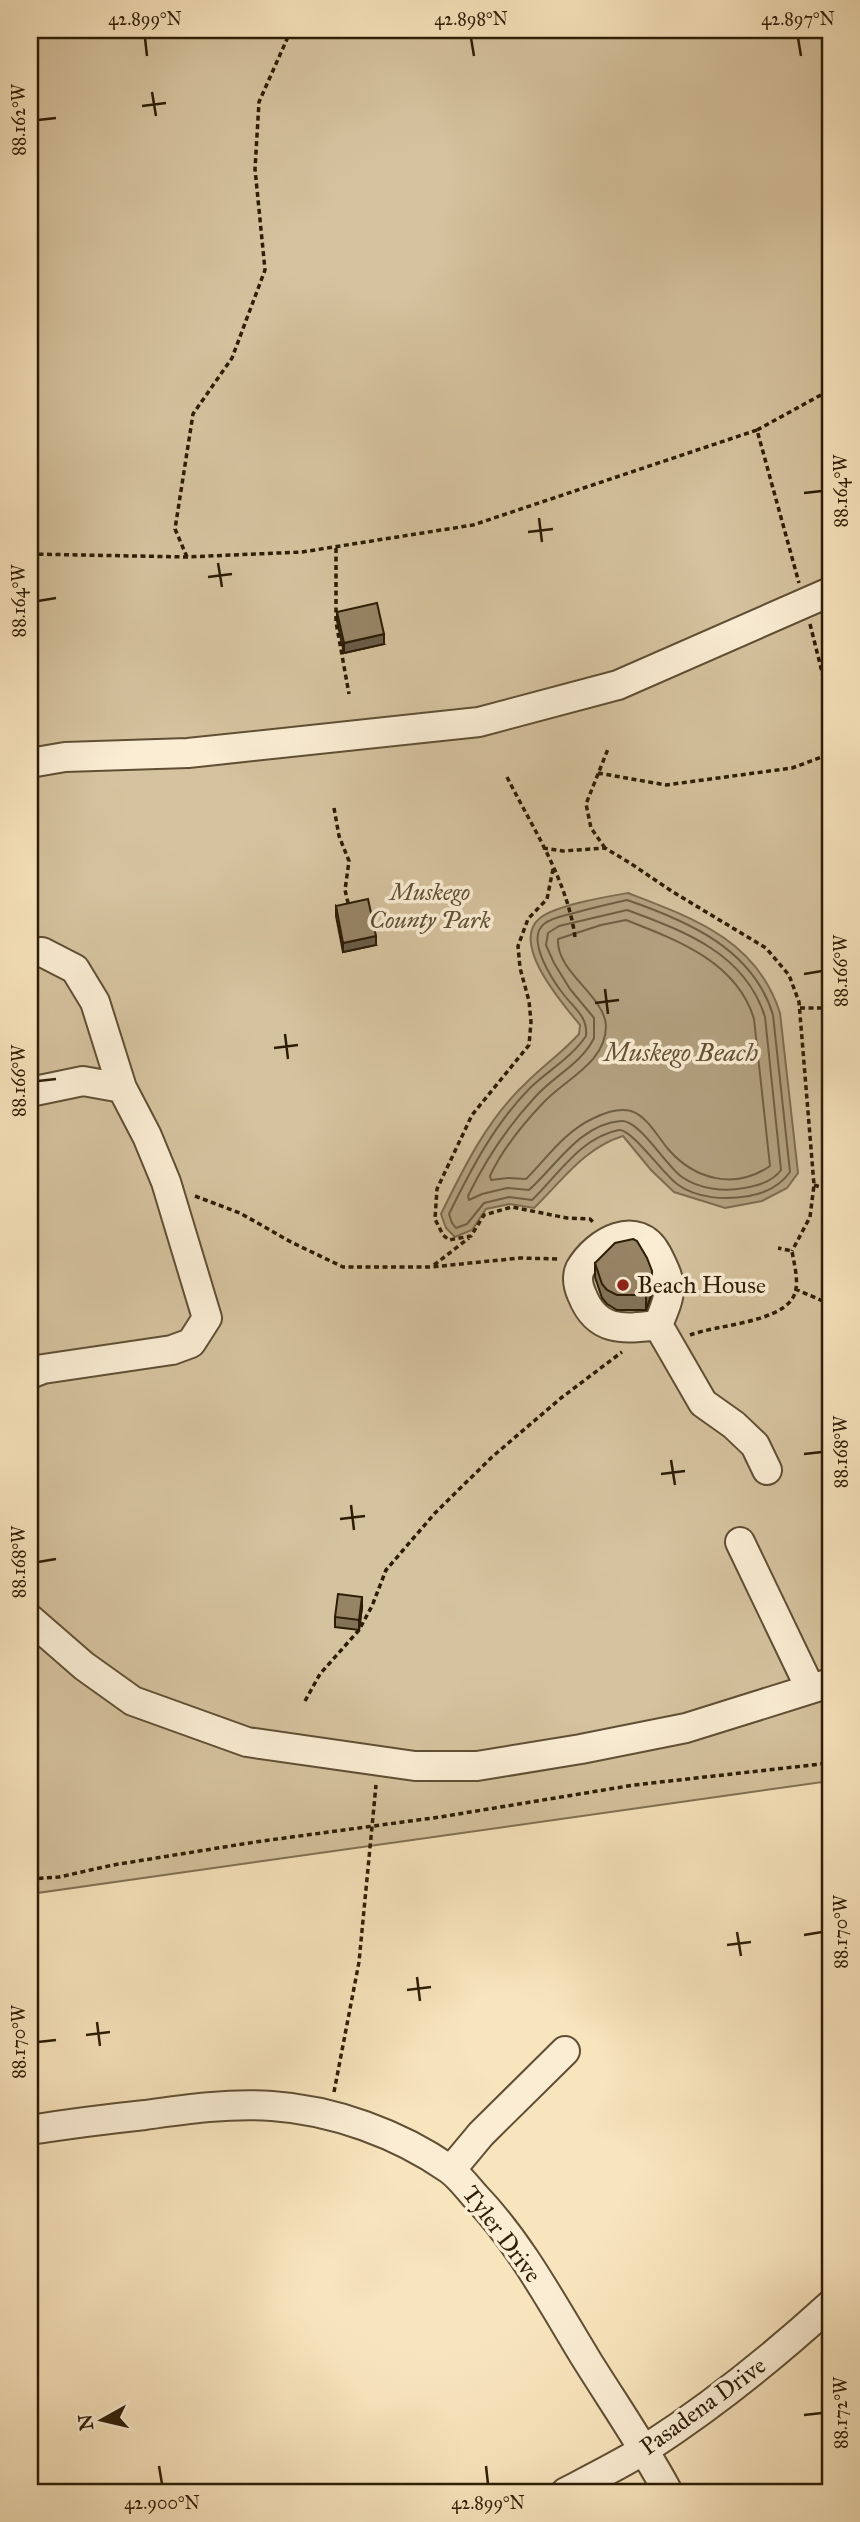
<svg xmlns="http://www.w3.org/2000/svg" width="860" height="2522" viewBox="0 0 860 2522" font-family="'IM FELL Great Primer',serif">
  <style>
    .green { fill: #d5c29e; stroke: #817052; stroke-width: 2 }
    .water { fill: #b3a07f; stroke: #7d6c4f; stroke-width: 2 }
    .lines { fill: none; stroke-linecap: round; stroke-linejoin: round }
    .shore { stroke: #705e42; stroke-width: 2 }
    .minor-casing { stroke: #604f34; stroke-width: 32 }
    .path { stroke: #2d1d06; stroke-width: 3.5; stroke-dasharray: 5 3.5; stroke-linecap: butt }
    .minor { stroke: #faedd4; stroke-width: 28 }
    .wall { fill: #827257; stroke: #2d1d06; stroke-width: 2 }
    .shaded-wall { fill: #6a5c47; stroke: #2d1d06; stroke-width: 2 }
    .building { fill: #978465; stroke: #2d1d06; stroke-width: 2 }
    .ticks { fill: none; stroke: #2d1d06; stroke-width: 2.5 }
    .poi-dot { fill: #8f2418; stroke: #faedd4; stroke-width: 2.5 }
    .labels { text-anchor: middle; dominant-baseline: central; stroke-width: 7; stroke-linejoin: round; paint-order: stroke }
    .park-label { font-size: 24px; font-style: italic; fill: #5f4f34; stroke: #faedd4 }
    .poi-label { font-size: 24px; fill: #2d1d06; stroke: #faedd4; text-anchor: start }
    .street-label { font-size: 24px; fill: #2d1d06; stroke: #faedd4 }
    .water-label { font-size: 26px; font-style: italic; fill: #635136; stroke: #faedd4 }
    .neatline { fill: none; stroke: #2d1d06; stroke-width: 2.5 }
    .ticks-label { font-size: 18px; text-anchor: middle; fill: #2d1d06 }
  </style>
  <rect width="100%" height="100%" fill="#f8e4bd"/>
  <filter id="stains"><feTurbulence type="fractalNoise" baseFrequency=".00286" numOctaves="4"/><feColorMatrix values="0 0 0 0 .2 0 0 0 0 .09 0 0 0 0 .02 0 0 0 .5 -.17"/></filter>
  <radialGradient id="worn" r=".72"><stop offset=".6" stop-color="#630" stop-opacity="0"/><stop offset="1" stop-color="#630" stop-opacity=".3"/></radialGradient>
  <path class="green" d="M 30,30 L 830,30 L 830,1781 L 30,1894 Z"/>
  <path class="water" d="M 628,893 C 693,918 757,940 780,1013 L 798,1173 L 787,1188 L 762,1201 L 725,1208 L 674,1192 L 651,1170 L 623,1136 C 584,1148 562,1181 534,1208 L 510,1204 L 486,1209 L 472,1230 L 455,1237 L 446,1228 L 441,1214 C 464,1167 488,1118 527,1082 C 544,1065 563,1052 579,1034 L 580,1025 C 563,1004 509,943 540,918 C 557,905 605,897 628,893 Z"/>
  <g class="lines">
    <path class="shore" d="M 627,900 C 688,921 753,949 773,1015 L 790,1172 C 780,1186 766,1193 749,1196 C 726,1200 697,1199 677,1184 C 664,1175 631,1128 619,1130 C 581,1137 558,1175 532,1200 L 509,1197 L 484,1203 L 467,1224 L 456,1228 L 452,1223 L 449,1214 C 471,1169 495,1123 531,1087 C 549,1070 572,1057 586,1036 C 588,1017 575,1009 564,995 C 553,981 525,939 544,924 C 553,917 564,916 574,913 C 592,908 609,904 627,900 Z
      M 627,910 C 684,931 745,953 765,1017 L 781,1170 C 773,1181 757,1186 744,1188 C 724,1192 699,1189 682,1177 C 666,1166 639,1119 621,1121 C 580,1124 556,1166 529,1190 L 507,1188 L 482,1194 L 469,1200 L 468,1196 C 486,1159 508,1126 536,1096 C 554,1076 582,1063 594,1038 L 594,1018 L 570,989 L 554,963 L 546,945 L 548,933 L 559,926 Z
      M 626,920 C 677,940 737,962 754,1019 L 770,1166 C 735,1190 695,1180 668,1149 C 658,1137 647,1116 631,1111 C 619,1108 604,1113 594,1118 C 565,1131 547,1158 526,1179 L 508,1178 L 491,1180 L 490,1176 C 502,1150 523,1124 543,1103 C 565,1079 606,1063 606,1026 C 605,996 556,972 558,939 L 601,925 Z"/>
    <g class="minor-casing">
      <path id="minor" d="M 30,763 L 65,757 L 188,753 L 479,722 L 618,685 L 830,592
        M 30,953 L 42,952 L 75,969 L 95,1002 L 122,1088 L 147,1136 L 166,1182 L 207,1318 L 191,1343 L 172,1350 L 43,1369 L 30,1374
        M 30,1092 L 83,1081 L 122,1088
        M 658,1325 C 624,1329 597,1333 582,1295 C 578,1286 576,1278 580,1269 C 596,1241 638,1218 657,1254 C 674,1287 672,1291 658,1325 L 703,1403 L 734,1425 L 755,1445 L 767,1470
        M 740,1542 L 810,1688
        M 30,1619 L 84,1666 L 133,1701 L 247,1742 L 415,1766 L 477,1766 L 581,1749 L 686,1728 L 830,1683
        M 30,2130 C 68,2124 107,2119 145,2115 C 187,2109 230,2103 272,2106 C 333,2110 399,2134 449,2169 C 459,2176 467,2187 475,2196 C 521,2244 553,2305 588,2362 C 615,2405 644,2447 668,2492
        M 451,2170 L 481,2134 L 565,2051
        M 566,2492 C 593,2478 621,2464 647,2448 C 712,2406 773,2357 830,2305"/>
    </g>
    <path class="path" d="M 757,430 L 830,390
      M 336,548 L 336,622 L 349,694
      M 30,554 L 187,557 L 302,552 L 473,525 L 757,430 L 799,583
      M 187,557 L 175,529 L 193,414 L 232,358 L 265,270 L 255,169 L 259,102 L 291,30
      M 810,624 L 830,704
      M 598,773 L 666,785 L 792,768 L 830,754
      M 507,777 C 533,829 567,879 575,937
      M 334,808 L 339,836 L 349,861 L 345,890 L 349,907
      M 543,848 L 563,851 L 605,848 L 630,863 L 673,892 L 766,948 L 789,975 L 799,1002 L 814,1185 L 810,1217 L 792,1251
      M 605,848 L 591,828 L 586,804 L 608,749
      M 553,869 L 547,899 L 528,919 L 518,946 L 520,968 L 529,1001 L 531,1022 L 529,1045 L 472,1115 L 437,1189 L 435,1219 L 443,1235 L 449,1240 L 471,1236 L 484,1215 L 512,1207 L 567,1218 L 590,1219 L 595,1224
      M 800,1008 L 830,1008
      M 814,1185 L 830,1190
      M 195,1196 L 240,1213 L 291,1242 L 343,1267 L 431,1267 L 520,1258 L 559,1259
      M 434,1265 L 469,1238
      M 795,1289 L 830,1304
      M 690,1335 C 716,1325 776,1323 792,1299 C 801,1287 794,1264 792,1251 L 778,1248
      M 305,1701 L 320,1674 L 359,1630 L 372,1606 L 386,1570 L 435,1513 L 492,1457 L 561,1398 L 622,1352
      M 30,1879 L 59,1877 L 113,1865 L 255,1842 L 440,1817 L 634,1785 L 830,1763
      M 334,2092 L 359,1962 L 376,1785"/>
    <use href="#minor" class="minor"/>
  </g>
  <path class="wall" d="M 337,612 L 384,644 L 344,653 L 337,621 Z
    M 336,906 L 376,945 L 343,952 L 336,916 Z
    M 595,1263 L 652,1271 L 652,1293 L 646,1310 L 617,1310 L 607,1304 L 602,1298 L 595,1277 Z
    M 362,1607 L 359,1630 L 335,1627 L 335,1617 Z"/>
  <path class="shaded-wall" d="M 384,634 L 384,644 L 344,653 L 344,643 Z
    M 376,936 L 376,945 L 343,952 L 343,943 Z
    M 652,1279 L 652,1293 L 646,1310 L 646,1295 Z
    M 362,1597 L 362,1607 L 359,1630 L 359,1620 Z"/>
  <path class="building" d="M 377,603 L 384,634 L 344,643 L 337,612 Z
    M 368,899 L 376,936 L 343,943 L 336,906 Z
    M 633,1239 L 637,1241 L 647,1258 L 652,1271 L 652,1279 L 646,1295 L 617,1295 L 607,1290 L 602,1284 L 595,1263 L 615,1243 Z
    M 338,1594 L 362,1597 L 359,1620 L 335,1617 Z"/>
  <path class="ticks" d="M 145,38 L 147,56M 471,38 L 474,56M 798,38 L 801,56M 152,92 L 156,116M 142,106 L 166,103M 38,120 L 56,118M 804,493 L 822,491M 539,518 L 542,542M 528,532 L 553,529M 218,563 L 222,587M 208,577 L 232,574M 38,601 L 56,598M 804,974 L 822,971M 605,989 L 608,1014M 595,1003 L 619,1000M 285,1034 L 288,1059M 274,1048 L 298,1045M 38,1081 L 56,1079M 804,1454 L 822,1452M 671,1460 L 675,1485M 661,1474 L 685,1471M 351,1505 L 354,1530M 340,1519 L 365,1516M 38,1562 L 56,1559M 737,1932 L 741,1956M 804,1935 L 822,1932M 727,1945 L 751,1942M 417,1977 L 420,2001M 407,1990 L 431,1987M 97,2022 L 100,2046M 86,2035 L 110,2032M 38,2042 L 56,2040M 804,2415 L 822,2413M 159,2466 L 162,2484M 486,2466 L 488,2484"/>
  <circle class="poi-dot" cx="623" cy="1285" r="7"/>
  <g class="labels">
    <g class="park-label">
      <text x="430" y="892">Muskego<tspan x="430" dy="28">County Park</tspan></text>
    </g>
    <g class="poi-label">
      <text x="637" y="1285">Beach House</text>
    </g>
    <g class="street-label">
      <text transform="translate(502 2234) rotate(53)">Tyler Drive</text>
      <text transform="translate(703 2406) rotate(-36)">Pasadena Drive</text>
    </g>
    <g class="water-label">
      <text x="681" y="1052">Muskego Beach</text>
    </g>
  </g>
  <rect width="860" height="2522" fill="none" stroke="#f8e4bd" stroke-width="77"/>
  <g transform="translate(102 2420) rotate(262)" stroke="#faedd4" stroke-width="5" paint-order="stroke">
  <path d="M0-5L12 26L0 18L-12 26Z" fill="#2d1d06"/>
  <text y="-10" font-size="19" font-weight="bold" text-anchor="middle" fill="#2d1d06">N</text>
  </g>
  <rect x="38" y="38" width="784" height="2446" class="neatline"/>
  <g class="ticks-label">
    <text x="145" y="25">42.899°N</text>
    <text x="471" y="25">42.898°N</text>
    <text x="798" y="25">42.897°N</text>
    <text transform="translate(19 120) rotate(-90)" y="6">88.162°W</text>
    <text transform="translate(841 491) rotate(-90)" y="6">88.164°W</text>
    <text transform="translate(19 601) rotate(-90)" y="6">88.164°W</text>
    <text transform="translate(841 971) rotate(-90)" y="6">88.166°W</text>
    <text transform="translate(19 1081) rotate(-90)" y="6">88.166°W</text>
    <text transform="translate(841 1452) rotate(-90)" y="6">88.168°W</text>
    <text transform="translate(19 1562) rotate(-90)" y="6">88.168°W</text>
    <text transform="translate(841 1932) rotate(-90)" y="6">88.170°W</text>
    <text transform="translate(19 2042) rotate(-90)" y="6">88.170°W</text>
    <text transform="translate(841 2413) rotate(-90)" y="6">88.172°W</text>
    <text x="162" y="2509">42.900°N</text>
    <text x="488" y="2509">42.899°N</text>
  </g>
  <rect width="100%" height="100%" filter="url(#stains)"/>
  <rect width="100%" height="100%" fill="url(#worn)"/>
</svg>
